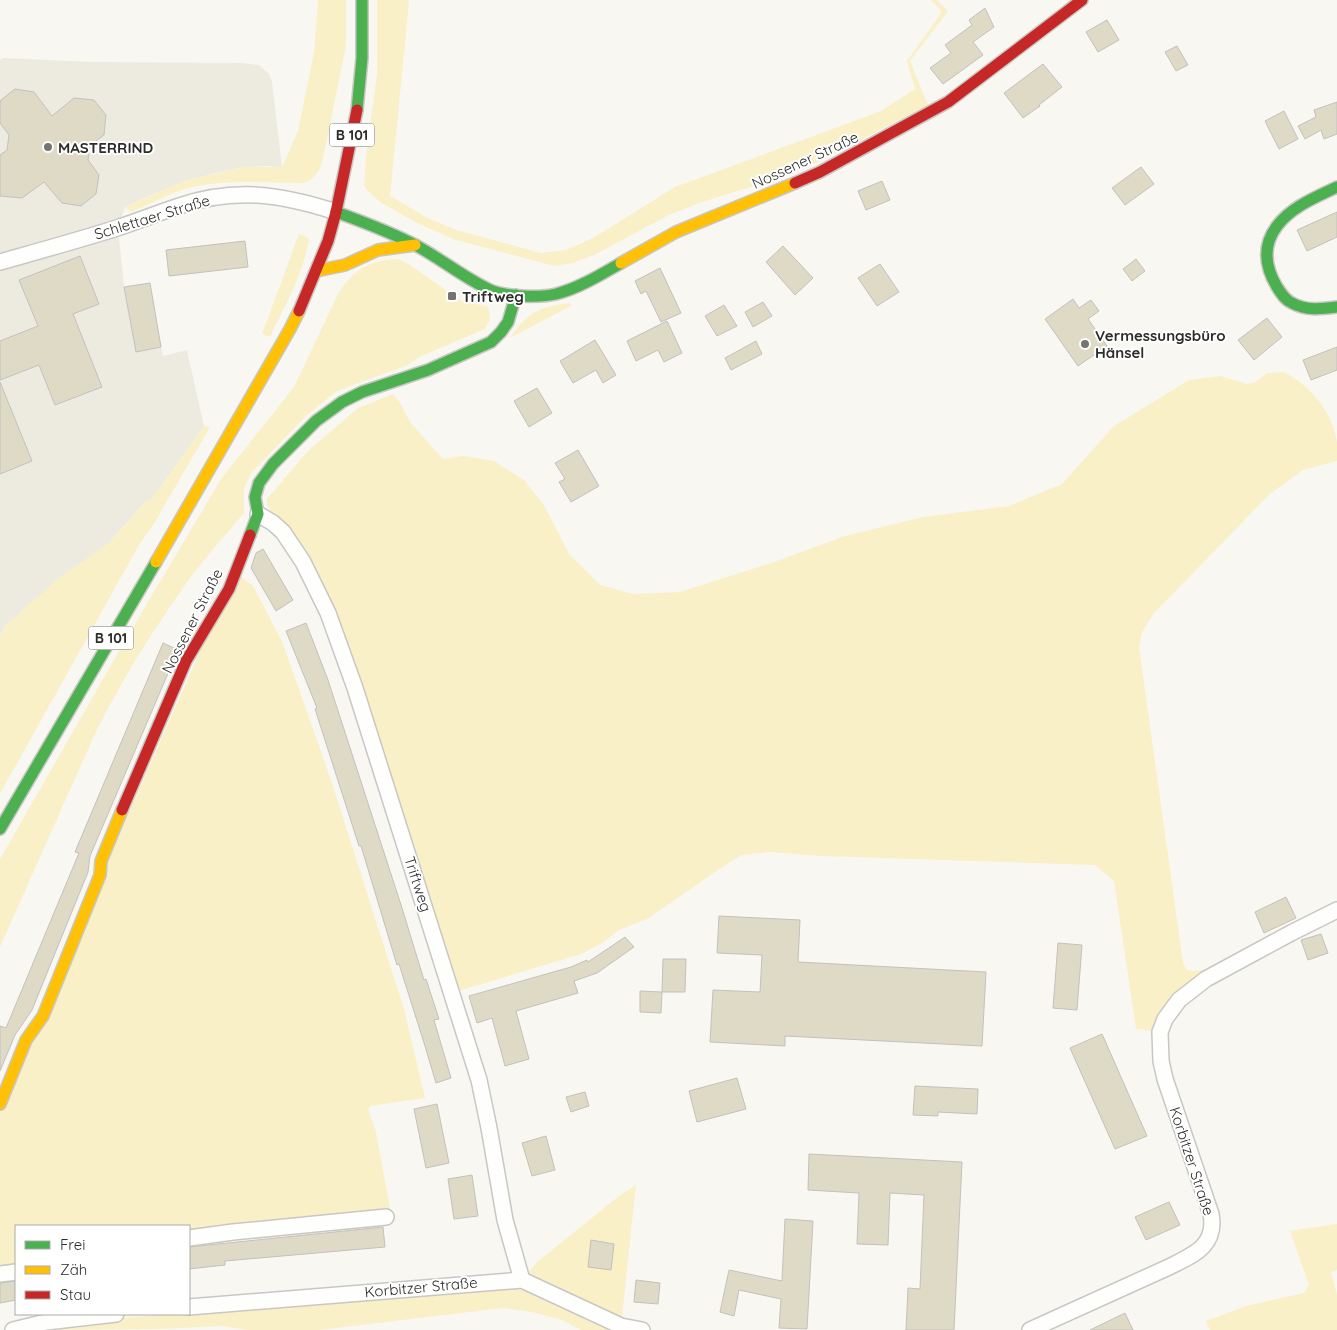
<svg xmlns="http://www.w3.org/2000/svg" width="1337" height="1330" viewBox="0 0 1337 1330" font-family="Quicksand,sans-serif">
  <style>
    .built { fill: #edebe0 }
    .green { fill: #faf0c8 }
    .building { fill: #dfdac5; stroke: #c2c1bd }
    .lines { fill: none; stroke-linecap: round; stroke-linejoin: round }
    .street-casing { stroke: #c8c7c3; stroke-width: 18 }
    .fast-casing { stroke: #c8c7c3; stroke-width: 14 }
    .slow-casing { stroke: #c8c7c3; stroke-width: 14 }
    .jam-casing { stroke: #c8c7c3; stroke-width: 14 }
    .street { stroke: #fefefd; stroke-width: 15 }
    .fast { stroke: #4caf50; stroke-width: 11 }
    .slow { stroke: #ffc107; stroke-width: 11 }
    .jam { stroke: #c62828; stroke-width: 11 }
    .poi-dot { fill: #747470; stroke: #fff; stroke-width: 2 }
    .labels { text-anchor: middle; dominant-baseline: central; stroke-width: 4; stroke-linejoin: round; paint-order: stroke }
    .shield { fill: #fff; stroke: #6c6c6a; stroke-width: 1 }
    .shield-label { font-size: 14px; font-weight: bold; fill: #2d2d2a }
    .poi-label { font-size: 15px; font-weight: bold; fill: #2d2d2a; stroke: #fff; text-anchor: start }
    .street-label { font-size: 15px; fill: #2d2d2a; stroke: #fff }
  </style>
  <rect width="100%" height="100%" fill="#f8f7f2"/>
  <path class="built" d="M 3,58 L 93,62 L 243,63 L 259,65 L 269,74 L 272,82 L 282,167 L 266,166 L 246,167 L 211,174 L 158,192 L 125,207 L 118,228 L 124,287 L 136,352 L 161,347 L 163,356 L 187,350 L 204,426 L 152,499 L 145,502 L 109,543 L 32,604 L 5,626 L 2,634 L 0,634 L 0,60 Z"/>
  <path class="green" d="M 318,0 L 346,0 L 346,45 L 325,149 C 322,164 319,179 303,183 C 265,183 229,179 192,187 C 173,191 149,205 131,212 L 125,207 L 186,180 L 246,167 L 282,167 L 298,131 L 314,53 Z
    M 377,0 L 408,0 L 409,3 L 390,196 L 428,218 L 456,230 L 541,253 L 566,250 L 593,238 L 675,187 L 881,111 L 915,89 L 907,61 L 942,12 L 931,0 L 937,0 L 948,11 L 910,61 L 928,105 L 820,161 L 786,176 L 699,203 L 667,216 L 596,254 L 573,263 L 554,266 L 453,239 L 415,222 L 380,202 L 368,191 L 364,185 L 366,158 L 377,73 Z
    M 299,234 L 309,238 C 304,273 285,305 270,337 L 262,334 Z
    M 398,259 L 410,265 L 463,302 L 487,306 C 492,314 490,321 485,329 L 419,357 L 408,365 L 337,391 L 306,416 L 252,472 L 244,488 L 244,513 C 226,535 205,557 188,581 C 153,630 121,681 94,736 L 0,947 L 0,859 L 126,639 L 221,479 L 294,387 L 339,292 C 355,269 370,260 398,259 Z
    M 570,303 L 571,306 L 510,338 C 528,312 538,307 570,303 Z
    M 1284,372 C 1311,386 1332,411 1337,442 C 1337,448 1337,455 1337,461 L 1303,470 L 1270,494 L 1154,613 L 1142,632 L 1139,647 L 1183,963 L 1187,970 L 1196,971 L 1208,969 L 1206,979 L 1160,1032 L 1136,1029 L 1114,881 L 1095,865 L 821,856 L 770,852 L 742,855 L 727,864 L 647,919 L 619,930 L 604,942 L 581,954 L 452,993 L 355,688 L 303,562 L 258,514 L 270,510 L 267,505 L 267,499 L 309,450 L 358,408 L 393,394 L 400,403 L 410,422 L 443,459 L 464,456 L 494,461 L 524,480 L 544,505 L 569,554 L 600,585 L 633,594 L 680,592 L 771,563 L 845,536 L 923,517 L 1009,506 L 1062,484 L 1114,426 L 1189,380 L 1220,376 L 1247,384 L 1256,382 L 1267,373 Z
    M 204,426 L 210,427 L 155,522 L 139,545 L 0,794 L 0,634 L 3,633 L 5,626 L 59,578 L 109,543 L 145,502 L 152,499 Z
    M 235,572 L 253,586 L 282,641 L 332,783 L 404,1009 L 425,1098 L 370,1106 L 368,1109 L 376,1132 L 391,1214 L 189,1238 L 189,1226 L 16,1226 L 16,1272 L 0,1274 L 0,1104 Z
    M 636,1185 L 621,1326 L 642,1330 L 581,1330 L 562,1320 L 532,1312 L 503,1308 L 319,1330 L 248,1330 L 222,1326 L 159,1329 L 39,1330 C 88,1322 139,1314 189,1314 L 522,1280 L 537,1262 L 619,1196 Z
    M 1337,1224 L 1337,1270 L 1331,1272 L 1337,1295 L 1337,1330 L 1210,1330 L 1206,1321 L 1246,1306 L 1304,1293 L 1309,1285 L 1290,1231 Z"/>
  <path class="building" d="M 985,8 L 994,27 L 973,42 L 983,55 L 943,84 L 930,68 L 951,53 L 945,45 L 972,25 L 969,20 Z
    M 1107,20 L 1119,40 L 1098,52 L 1086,32 Z
    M 1177,46 L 1188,65 L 1176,71 L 1165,52 Z
    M 1043,64 L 1062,87 L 1039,105 L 1040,106 L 1023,118 L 1004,93 Z
    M 15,89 L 34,92 L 52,116 L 74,98 L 94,100 L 106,115 L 104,135 L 90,145 L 88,160 L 99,175 L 96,194 L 81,206 L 62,203 L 44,182 L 22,198 L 0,196 L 0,155 L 7,150 L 9,135 L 0,123 L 0,104 L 1,100 Z
    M 1337,102 L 1337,134 L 1324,139 L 1321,130 L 1305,139 L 1298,126 L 1316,117 L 1314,110 Z
    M 1284,111 L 1298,139 L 1279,149 L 1265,121 Z
    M 1141,167 L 1154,184 L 1125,205 L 1112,188 Z
    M 882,181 L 890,200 L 866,210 L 858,191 Z
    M 1337,212 L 1337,237 L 1307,251 L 1297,230 Z
    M 245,241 L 248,267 L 169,276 L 166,250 Z
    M 783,246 L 813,278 L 795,295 L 766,262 Z
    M 80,256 L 99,304 L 73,314 L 102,387 L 55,405 L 39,365 L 0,380 L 0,341 L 38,326 L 19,280 Z
    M 1136,259 L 1145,271 L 1132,281 L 1123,269 Z
    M 880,264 L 899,292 L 877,306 L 858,278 Z
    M 660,268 L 681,313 L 661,322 L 646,291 L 641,294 L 635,281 Z
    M 150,283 L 161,347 L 136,352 L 124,287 Z
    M 1073,299 L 1079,308 L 1091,300 L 1099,311 L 1088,319 L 1107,346 L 1078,366 L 1045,319 Z
    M 763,302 L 772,316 L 753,327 L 745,312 Z
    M 724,305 L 737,326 L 717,336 L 705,316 Z
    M 1267,318 L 1282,337 L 1254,360 L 1238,340 Z
    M 667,321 L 682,353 L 664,362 L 658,350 L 636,361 L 627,341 Z
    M 595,340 L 616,375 L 603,383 L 596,370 L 573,383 L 560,361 Z
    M 756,341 L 762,354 L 731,370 L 725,358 Z
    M 1337,347 L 1337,370 L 1311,380 L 1303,360 Z
    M 0,382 L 32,461 L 0,474 Z
    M 537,388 L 552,413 L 529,427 L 514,401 Z
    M 578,450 L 599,486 L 571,502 L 559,482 L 565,479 L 555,463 Z
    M 263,549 L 293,600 L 276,611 L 251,568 L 256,553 Z
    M 306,623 L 328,680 L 402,908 L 424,980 L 426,979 L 439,1019 L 434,1020 L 451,1078 L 436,1083 L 425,1046 L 399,964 L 397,965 L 361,846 L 359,846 L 315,709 L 317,708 L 286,631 Z
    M 163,643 L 178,650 L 90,856 L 88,872 L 32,1010 L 15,1035 L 0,1071 L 0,1026 L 6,1028 L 79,853 L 75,852 Z
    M 1286,897 L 1296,918 L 1264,933 L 1255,912 Z
    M 719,916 L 800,920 L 798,962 L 986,972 L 982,1046 L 785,1036 L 785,1046 L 710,1042 L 713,990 L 760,992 L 762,955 L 717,953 Z
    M 1321,934 L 1328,953 L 1308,960 L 1301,940 Z
    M 625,937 L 634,947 L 597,973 L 574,981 L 578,993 L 516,1011 L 529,1059 L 505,1066 L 492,1018 L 477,1023 L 469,996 L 571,967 L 587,960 L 588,962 Z
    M 1058,943 L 1082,945 L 1077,1010 L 1053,1008 Z
    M 663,959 L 686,959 L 685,992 L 662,992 Z
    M 640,991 L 662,992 L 661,1013 L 640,1012 Z
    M 1102,1034 L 1147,1136 L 1115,1149 L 1070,1048 Z
    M 737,1078 L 746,1109 L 697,1122 L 689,1091 Z
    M 915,1086 L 978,1089 L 977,1114 L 938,1112 L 938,1116 L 913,1115 Z
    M 585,1092 L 589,1106 L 571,1112 L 566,1097 Z
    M 437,1104 L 449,1163 L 426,1168 L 414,1109 Z
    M 546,1136 L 555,1170 L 532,1176 L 522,1143 Z
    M 809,1154 L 962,1162 L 954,1330 L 906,1330 L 908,1288 L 920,1289 L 924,1195 L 890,1193 L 888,1245 L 857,1244 L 859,1193 L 808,1190 Z
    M 472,1175 L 478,1216 L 454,1219 L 448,1179 Z
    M 1169,1202 L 1180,1225 L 1146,1240 L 1135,1217 Z
    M 785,1219 L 813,1221 L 807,1329 L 779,1328 L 781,1299 L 739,1290 L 734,1316 L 720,1312 L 729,1270 L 782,1281 Z
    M 383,1227 L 385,1247 L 225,1261 L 225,1265 L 189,1269 L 189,1247 Z
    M 591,1240 L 614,1244 L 611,1270 L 588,1267 Z
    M 636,1280 L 660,1283 L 658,1304 L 634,1302 Z
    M 16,1281 L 16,1300 L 0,1303 L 0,1283 Z
    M 1125,1313 L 1133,1330 L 1090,1330 Z"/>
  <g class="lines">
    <g class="street-casing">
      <path id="street" d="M 0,262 C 39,251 79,240 117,228 C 138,221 158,213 179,206 C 235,187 281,194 336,212
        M 258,514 L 273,523 L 283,532 L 303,562 L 328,613 L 355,688 L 479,1080 L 489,1128 L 505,1220 L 522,1280
        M 189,1238 L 233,1232 L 386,1217
        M 0,1274 L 16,1272
        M 189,1307 L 522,1280 L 621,1326 L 642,1330
        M 13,1330 L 46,1322 L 116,1314
        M 1030,1330 L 1169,1267 C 1193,1255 1217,1246 1211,1214 L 1165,1079 L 1161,1061 L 1160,1032 L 1165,1019 L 1179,1000 L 1206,979 L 1291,933 L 1337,910"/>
    </g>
    <g class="fast-casing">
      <path id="fast" d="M 357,110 L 362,58 L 362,0
        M 1337,187 C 1316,197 1291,207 1277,226 C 1262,246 1265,267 1277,287 C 1281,293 1285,300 1292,303 C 1306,311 1322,309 1337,307
        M 336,212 C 363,222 391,232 417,246 C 441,259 463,277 488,289 C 504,297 539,298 556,294 C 579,288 600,275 621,263
        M 250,535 L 258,514 L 255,497 L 259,483 L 273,464 L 316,421 L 342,402 L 362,392 L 428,370 L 491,342 L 501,332 L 508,322 L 516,295
        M 0,829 L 156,562"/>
    </g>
    <g class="slow-casing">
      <path id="slow" d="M 621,263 L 676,232 L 795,183
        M 316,271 L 345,265 L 378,250 L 415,245
        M 156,562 L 290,329 L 299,311
        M 0,1104 L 26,1040 L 43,1016 L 100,875 L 101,861 L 122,810"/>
    </g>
    <g class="jam-casing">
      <path id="jam" d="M 795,183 L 820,172 L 948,102 L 1082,0
        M 299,311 L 328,241 L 336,212 L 357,110
        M 122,810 L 186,661 L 229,589 L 250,535"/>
    </g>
    <use href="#street" class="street"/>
    <use href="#fast" class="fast"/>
    <use href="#slow" class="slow"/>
    <use href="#jam" class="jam"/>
  </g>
  <g class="poi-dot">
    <circle cx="48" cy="147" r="5"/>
    <rect x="447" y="291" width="10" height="10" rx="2.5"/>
    <circle cx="1085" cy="344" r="5"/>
  </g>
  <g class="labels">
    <g class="shield">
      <rect x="329.5" y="123.5" width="45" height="23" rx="4"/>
      <rect x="88.5" y="626.5" width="45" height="23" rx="4"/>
    </g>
    <g class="shield-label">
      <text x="352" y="135">B 101</text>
      <text x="111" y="638">B 101</text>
    </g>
    <g class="poi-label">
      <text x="58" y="147">MASTERRIND</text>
      <text x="462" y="296">Triftweg</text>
      <text x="1095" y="335">Vermessungsbüro<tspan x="1095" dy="17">Hänsel</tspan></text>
    </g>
    <g class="street-label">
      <text transform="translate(805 160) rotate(-25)">Nossener Straße</text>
      <text transform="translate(152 217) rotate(-17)">Schlettaer Straße</text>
      <text transform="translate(192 621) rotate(-63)">Nossener Straße</text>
      <text transform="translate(418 884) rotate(72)">Triftweg</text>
      <text transform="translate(1192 1161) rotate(72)">Korbitzer Straße</text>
      <text transform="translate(421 1287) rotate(-5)">Korbitzer Straße</text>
    </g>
  </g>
  <rect x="15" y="1225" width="175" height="90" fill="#ffffff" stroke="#ababaa"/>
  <rect x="25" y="1241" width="25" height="8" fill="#4caf50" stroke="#ababaa"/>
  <text x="60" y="1250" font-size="15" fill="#2d2d2a">Frei</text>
  <rect x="25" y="1266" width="25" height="8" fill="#ffc107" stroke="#ababaa"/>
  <text x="60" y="1275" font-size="15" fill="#2d2d2a">Zäh</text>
  <rect x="25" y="1291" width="25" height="8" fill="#c62828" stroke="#ababaa"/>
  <text x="60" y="1300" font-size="15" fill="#2d2d2a">Stau</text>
</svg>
